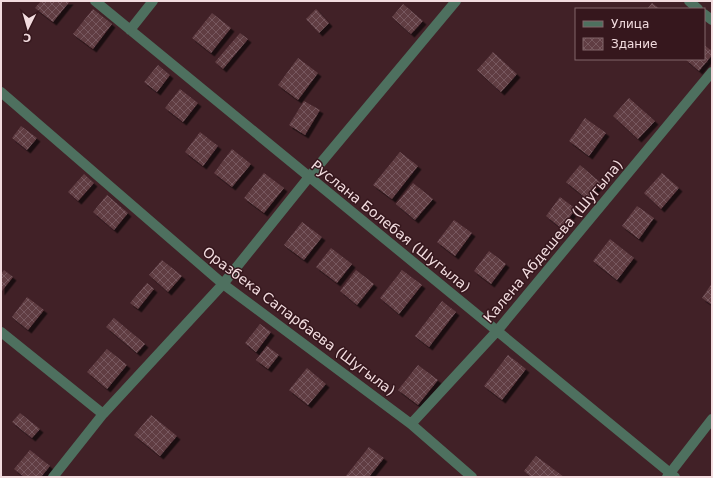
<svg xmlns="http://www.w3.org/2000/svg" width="713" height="478" viewBox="0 0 713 478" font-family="'DejaVu Sans',sans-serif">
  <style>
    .building { fill: url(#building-cross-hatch); filter: url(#shadow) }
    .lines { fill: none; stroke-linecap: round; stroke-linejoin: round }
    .minor { stroke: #4e705f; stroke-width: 10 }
    .tertiary { stroke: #4e705f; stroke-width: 10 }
    .labels { text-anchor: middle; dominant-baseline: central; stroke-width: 3; stroke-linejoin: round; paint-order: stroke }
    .street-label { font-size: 14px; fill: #f2dcdf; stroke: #36171d }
  </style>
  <defs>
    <pattern id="building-cross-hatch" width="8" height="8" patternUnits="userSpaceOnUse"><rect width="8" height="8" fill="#603d43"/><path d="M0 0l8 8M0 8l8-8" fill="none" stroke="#77585e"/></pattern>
    <filter id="shadow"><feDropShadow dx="3.5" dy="3.5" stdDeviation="0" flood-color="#0009"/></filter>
  </defs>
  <rect width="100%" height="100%" fill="#412127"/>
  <path class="building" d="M 41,1 L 70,1 L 53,22 L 35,8 Z
    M 652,3 L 660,9 L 647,9 Z
    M 403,4 L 423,21 L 411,34 L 392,17 Z
    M 93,9 L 112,24 L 93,49 L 73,34 Z
    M 316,9 L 329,23 L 319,33 L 306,19 Z
    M 212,13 L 231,28 L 211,53 L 192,38 Z
    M 240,33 L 248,39 L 223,69 L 215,62 Z
    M 704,45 L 712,51 L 712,55 L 699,71 L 685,59 L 704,59 Z
    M 493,52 L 517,74 L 501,92 L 477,70 Z
    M 298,58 L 318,73 L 298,100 L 278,85 Z
    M 158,65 L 170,75 L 157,92 L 144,82 Z
    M 180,89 L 198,103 L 183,122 L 165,108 Z
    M 629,98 L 655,121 L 638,139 L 613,116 Z
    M 304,101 L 320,110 L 305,135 L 289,125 Z
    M 585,118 L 606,133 L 589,156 L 569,141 Z
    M 21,126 L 37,138 L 27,150 L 12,138 Z
    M 200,132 L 218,146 L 203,166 L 185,152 Z
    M 232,149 L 251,164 L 232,187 L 214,173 Z
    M 400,152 L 418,166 L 392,199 L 373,185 Z
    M 580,165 L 601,183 L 587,199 L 566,182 Z
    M 264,173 L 284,188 L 264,213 L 244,198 Z
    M 662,173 L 679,188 L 661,209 L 644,193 Z
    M 84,174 L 94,183 L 78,201 L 68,192 Z
    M 413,183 L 433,199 L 415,220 L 396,204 Z
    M 107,195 L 128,213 L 114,230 L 93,212 Z
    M 560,197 L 576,209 L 561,228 L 546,216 Z
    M 637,206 L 654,218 L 639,239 L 622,226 Z
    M 454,220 L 472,233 L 455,256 L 437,242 Z
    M 302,222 L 322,237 L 304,260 L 284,245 Z
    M 610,239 L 634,258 L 617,280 L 593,261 Z
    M 331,248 L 352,264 L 337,283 L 316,267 Z
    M 489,251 L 506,264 L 491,284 L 474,271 Z
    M 162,260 L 182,276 L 168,292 L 149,275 Z
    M 4,270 L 13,277 L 1,292 L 1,274 Z
    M 356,270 L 374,284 L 357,305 L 340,291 Z
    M 402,270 L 422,285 L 399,314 L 380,298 Z
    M 147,283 L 154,289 L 138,309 L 130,303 Z
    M 712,283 L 712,305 L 702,298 Z
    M 27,297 L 44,310 L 28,330 L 12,317 Z
    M 442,301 L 456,312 L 429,347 L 415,336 Z
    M 114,318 L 145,344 L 137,353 L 106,327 Z
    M 260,324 L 271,332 L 256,352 L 245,343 Z
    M 267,346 L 279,355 L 268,369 L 256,360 Z
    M 107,349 L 127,365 L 107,389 L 87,372 Z
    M 508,355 L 526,369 L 502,400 L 484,386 Z
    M 418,365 L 438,380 L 418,405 L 398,390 Z
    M 307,368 L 326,384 L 308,405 L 289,390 Z
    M 20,413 L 40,429 L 32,438 L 12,422 Z
    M 151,415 L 177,436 L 160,456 L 134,435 Z
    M 369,447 L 384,458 L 369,477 L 345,477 Z
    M 30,450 L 50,466 L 41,477 L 24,477 L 14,469 Z
    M 536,456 L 564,477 L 531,477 L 524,471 Z"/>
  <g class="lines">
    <path class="minor" d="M 95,1 L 675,477
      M 689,1 L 698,9
      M 704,14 L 712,20
      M 130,30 L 153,1
      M 1,92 L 223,284 L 411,424 L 472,477
      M 1,332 L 103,414
      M 411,424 L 497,331 L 712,72
      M 53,477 L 103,414 L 223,284 L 309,177 L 456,1"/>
    <path class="tertiary" d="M 667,477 L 712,419"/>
  </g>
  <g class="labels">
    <g class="street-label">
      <text transform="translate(391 226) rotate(39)">Руслана Болебая (Шугыла)</text>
      <text transform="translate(553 241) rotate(-50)">Калена Абдешева (Шугыла)</text>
      <text transform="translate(299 321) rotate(37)">Оразбека Сапарбаева (Шугыла)</text>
    </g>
  </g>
  <rect width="713" height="478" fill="none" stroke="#f2dcdf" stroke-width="4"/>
  <rect x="575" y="8" width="130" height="52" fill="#36171d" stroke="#81666b"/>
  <rect x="583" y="21" width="20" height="6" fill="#4e705f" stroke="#81666b"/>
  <text x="611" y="28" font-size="12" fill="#f2dcdf">Улица</text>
  <rect x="583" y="38" width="20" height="12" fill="url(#building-cross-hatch)" stroke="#81666b"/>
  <text x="611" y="48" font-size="12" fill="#f2dcdf">Здание</text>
  <g transform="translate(28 28) rotate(185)" stroke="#36171d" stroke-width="3" paint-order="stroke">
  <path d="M0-3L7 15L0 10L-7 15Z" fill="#f2dcdf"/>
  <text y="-6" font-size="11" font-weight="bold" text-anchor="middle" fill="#f2dcdf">С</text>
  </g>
</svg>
